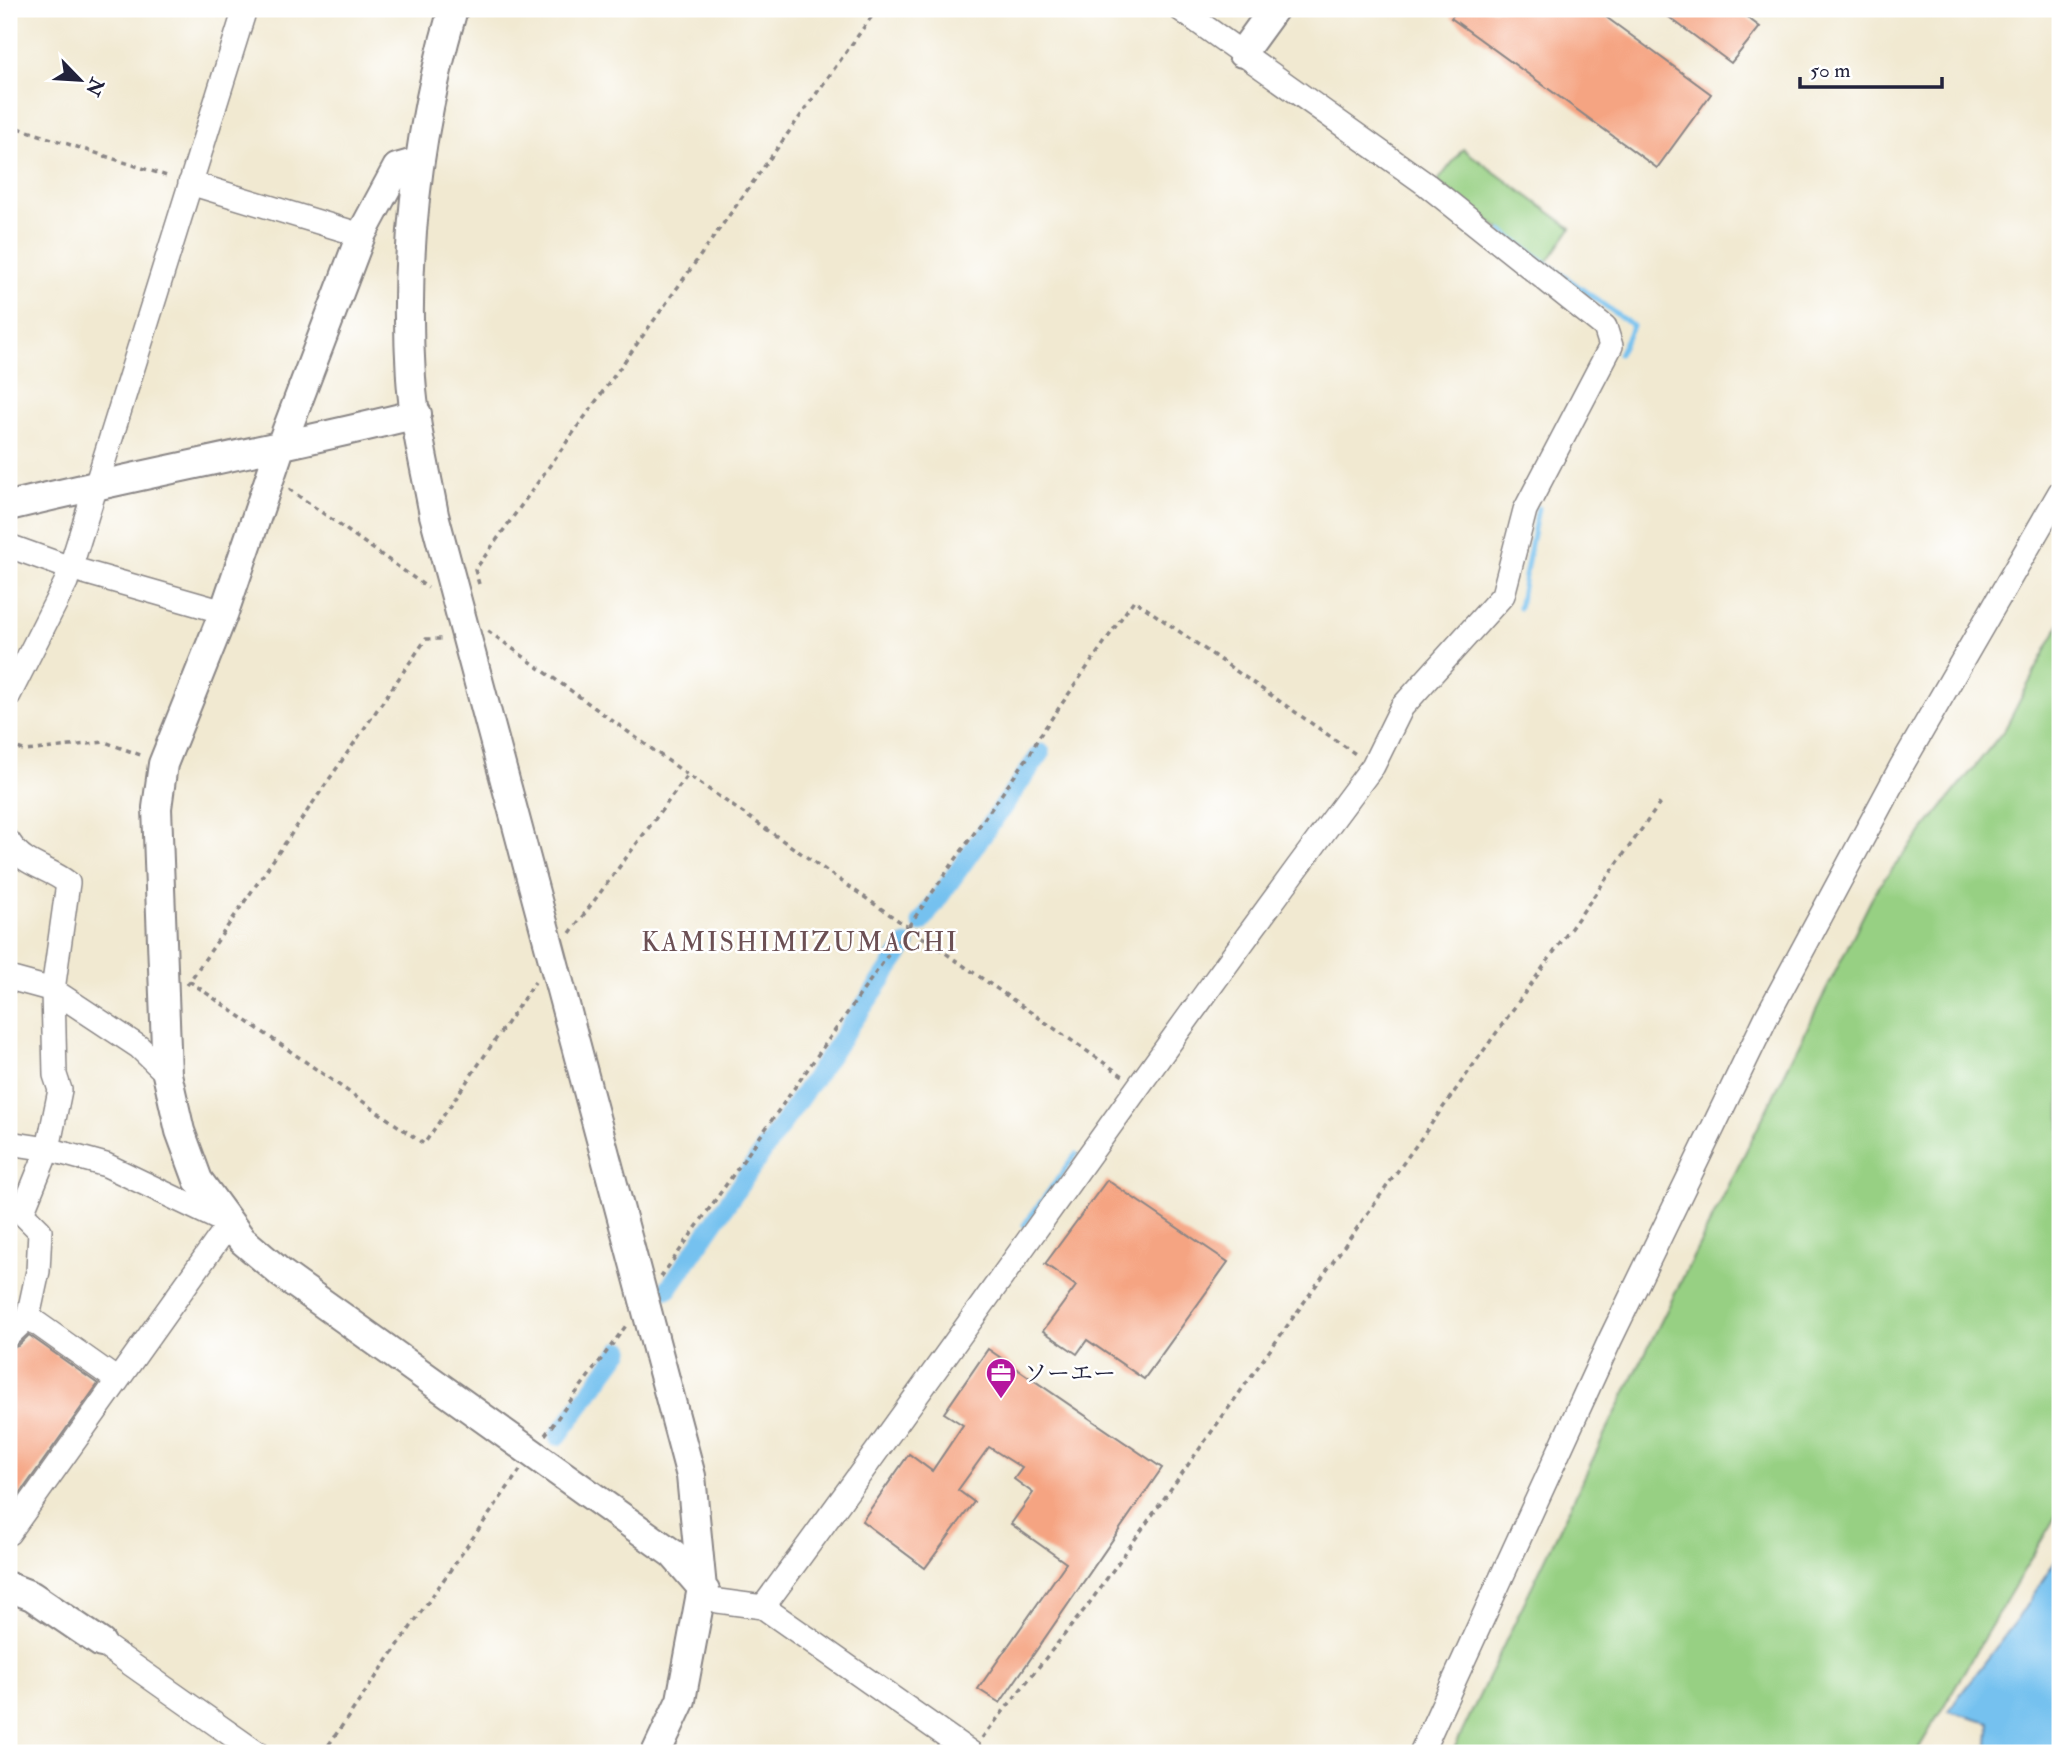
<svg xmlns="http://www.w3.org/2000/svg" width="2069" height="1762" viewBox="0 0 2069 1762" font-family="'IM FELL Double Pica','Noto Serif JP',serif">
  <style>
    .green { fill: #97d083; stroke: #5c795f; stroke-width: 2 }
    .water { fill: #75c1ef; stroke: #4c7295; stroke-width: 2 }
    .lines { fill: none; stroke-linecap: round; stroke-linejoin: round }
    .stream { stroke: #75c1ef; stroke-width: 5 }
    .canal { stroke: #75c1ef; stroke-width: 19 }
    .building { fill: #f5a482 }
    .minor-casing { stroke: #8a8686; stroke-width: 26 }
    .tertiary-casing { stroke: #8a8686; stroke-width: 32 }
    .path { stroke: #8a8686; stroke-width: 3.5; stroke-dasharray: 5 5; stroke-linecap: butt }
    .minor { stroke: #fff; stroke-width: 23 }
    .tertiary { stroke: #fff; stroke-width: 28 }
    .labels { text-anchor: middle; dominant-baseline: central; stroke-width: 5; stroke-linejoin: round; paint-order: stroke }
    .poi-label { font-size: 23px; fill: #22223b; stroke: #fff; text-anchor: start }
    .quarter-label { font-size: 26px; letter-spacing: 2px; fill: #6c5054; stroke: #fff }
  </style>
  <rect width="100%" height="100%" fill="#fff"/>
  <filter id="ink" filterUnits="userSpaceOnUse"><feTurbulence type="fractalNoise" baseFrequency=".0143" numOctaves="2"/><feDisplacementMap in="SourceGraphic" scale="14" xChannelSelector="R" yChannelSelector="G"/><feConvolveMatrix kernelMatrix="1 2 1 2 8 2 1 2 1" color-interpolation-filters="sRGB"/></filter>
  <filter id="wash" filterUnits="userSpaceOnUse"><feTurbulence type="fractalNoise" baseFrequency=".00686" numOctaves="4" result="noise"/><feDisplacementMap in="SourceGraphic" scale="28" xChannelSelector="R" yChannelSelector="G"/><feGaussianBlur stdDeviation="1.57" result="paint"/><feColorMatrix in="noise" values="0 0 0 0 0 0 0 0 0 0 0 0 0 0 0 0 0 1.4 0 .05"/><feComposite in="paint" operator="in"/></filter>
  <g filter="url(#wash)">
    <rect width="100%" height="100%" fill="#f1e9d1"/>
    <path class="green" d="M 1463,149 L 1571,228 L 1546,264 L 1437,182 Z
      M 2060,623 L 2060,1509 L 1916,1753 L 1452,1753 L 1602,1440 L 1877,888 L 2005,729 Z"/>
    <path class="water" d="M 2060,1554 L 2060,1753 L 1987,1753 L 1990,1722 L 1948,1711 L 2016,1621 Z"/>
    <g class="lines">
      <path class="stream" d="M 1502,231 L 1633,326 L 1619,354
        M 1519,608 L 1538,508
        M 1024,1225 L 1076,1154"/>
      <path class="canal" d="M 921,923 L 1041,753
        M 668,1289 L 906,945
        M 558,1436 L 621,1350"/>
    </g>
    <g id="blocks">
      <path class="building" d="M 1458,9 L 1595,9 L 1711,94 L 1657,168 L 1451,18 Z
        M 1658,9 L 1736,9 L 1760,27 L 1731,63 Z
        M 1107,1180 L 1228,1262 L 1144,1379 L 1087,1340 L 1077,1354 L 1043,1331 L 1076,1286 L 1045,1264 Z
        M 29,1335 L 98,1384 L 9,1509 L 9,1349 L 18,1346 Z
        M 988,1349 L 1162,1468 L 1000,1703 L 978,1689 L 1066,1563 L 1011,1524 L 1033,1493 L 1014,1479 L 1022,1468 L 989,1447 L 958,1490 L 974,1502 L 925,1568 L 862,1521 L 909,1454 L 932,1471 L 963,1425 L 944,1413 Z"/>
    </g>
  </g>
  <g filter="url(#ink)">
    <use href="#blocks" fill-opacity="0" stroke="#8a8686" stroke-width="2"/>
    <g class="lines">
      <g class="minor-casing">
        <path id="minor" d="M 190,183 L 361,235
          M 9,546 L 70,568 L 224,612
          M 9,695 L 66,582 L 245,9
          M 9,842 C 24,866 48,867 68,883 L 53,990 L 55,1075 L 60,1090 L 48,1149 L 22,1213 L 40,1231 L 38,1271 L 28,1317 L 117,1380
          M 9,978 L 53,990 L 139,1047 L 167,1074
          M 9,1143 L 48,1149 L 106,1165 L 229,1224 L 9,1533
          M 9,1335 L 28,1317
          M 718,1601 L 763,1607 L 971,1753
          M 763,1607 C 969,1328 1165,1043 1373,766 L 1402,707 L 1503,595 L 1525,510 L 1611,346 L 1605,327 L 1427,185 L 1180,9
          M 101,1643 L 257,1753
          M 1421,1753 L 1610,1340 L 1766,1018 L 1902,765 L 2060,492"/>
      </g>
      <g class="tertiary-casing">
        <path id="tertiary" d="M 453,9 C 418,129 403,253 411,378 C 414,424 426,470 434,515 L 691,1476 L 702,1588 L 681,1700 L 656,1753
          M 1242,53 L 1274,9
          M 418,162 L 397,168 L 361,235 L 280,448 L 224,612 L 163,764 L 157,808 L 167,1074 L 180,1131 L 198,1180 L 242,1240 L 282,1274 L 673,1554 L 705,1591
          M 9,506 C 144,473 281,448 417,414
          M 9,1587 L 32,1596 L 101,1643"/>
      </g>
      <path class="path" d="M 9,125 L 170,177
        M 289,489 L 428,588
        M 479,584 L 475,570 L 877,9
        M 488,631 L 688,775 L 1123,1076
        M 9,745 L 26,751 L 105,742 L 143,756
        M 570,933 L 688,775
        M 189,981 L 424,1144 L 535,982
        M 187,985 L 426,639 L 443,639
        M 661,1277 L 1030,754 L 1038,738 L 1134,600 L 1357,755
        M 545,1435 L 628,1323
        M 982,1738 L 1088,1605 L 1661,802
        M 323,1753 L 520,1470"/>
      <use href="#minor" class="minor"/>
      <use href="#tertiary" class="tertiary"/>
    </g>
  </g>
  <defs>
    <g id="office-pin" transform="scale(1.575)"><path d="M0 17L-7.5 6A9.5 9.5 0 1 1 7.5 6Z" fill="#b5179e" stroke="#fff"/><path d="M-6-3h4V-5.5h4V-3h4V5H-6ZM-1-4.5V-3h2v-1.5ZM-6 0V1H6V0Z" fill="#fff"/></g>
  </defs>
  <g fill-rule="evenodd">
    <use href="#office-pin" x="1001" y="1373"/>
  </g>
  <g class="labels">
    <g class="poi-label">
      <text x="1024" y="1373">ソーエー</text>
    </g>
    <g class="quarter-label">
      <text x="800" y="943">KAMISHIMIZUMACHI</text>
    </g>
  </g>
  <rect width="2069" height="1762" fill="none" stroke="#fff" stroke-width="35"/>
  <g transform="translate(80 80) rotate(115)" stroke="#ffffff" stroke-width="5" paint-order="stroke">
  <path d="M0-5L12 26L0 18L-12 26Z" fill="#22223b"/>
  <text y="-10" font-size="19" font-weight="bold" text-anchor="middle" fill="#22223b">N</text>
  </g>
  <path d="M1800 77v10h142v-10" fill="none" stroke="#22223b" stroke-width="3.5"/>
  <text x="1810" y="77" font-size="21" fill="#22223b" stroke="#ffffff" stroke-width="5" paint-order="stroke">50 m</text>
</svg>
